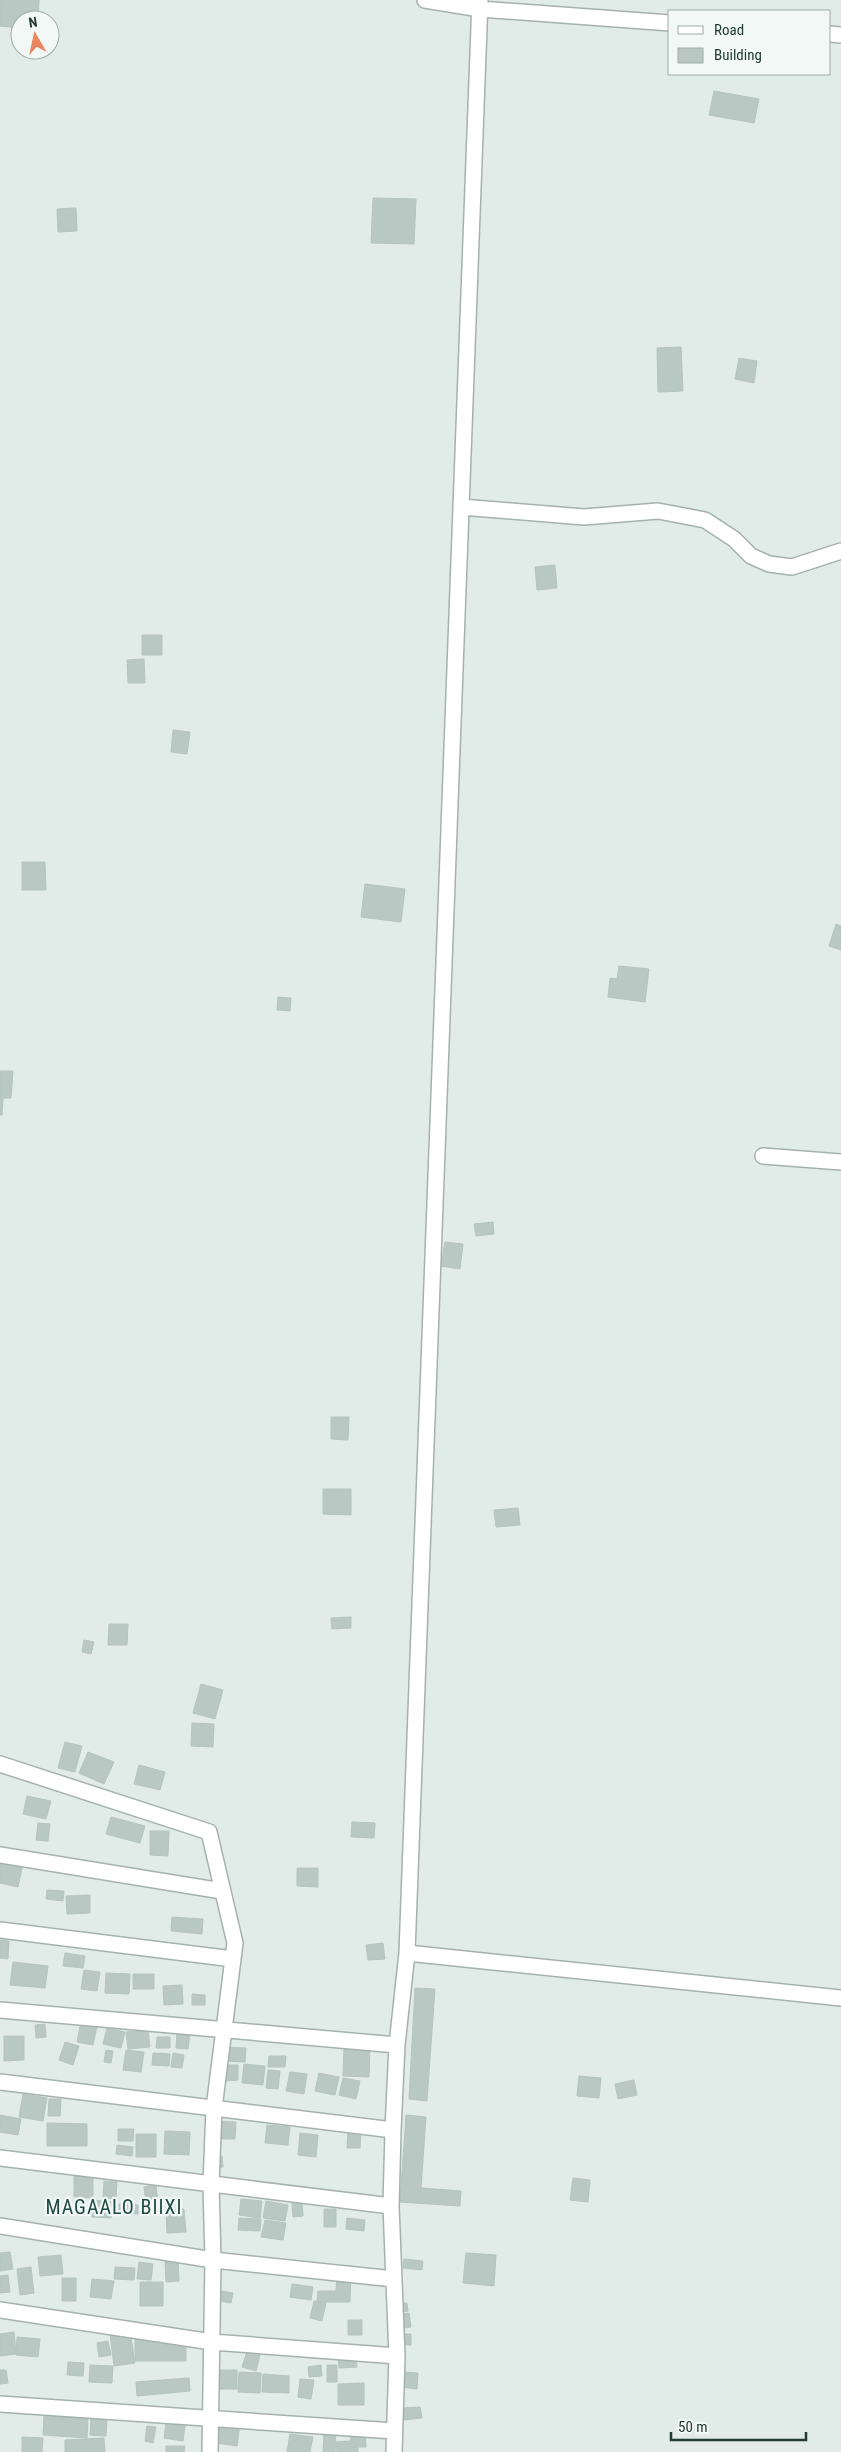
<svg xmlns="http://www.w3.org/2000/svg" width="841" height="2452" viewBox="0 0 841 2452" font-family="'Roboto Condensed',sans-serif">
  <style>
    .building { fill: #bac8c3; stroke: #b4c4be }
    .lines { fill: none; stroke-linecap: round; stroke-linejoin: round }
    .street-casing { stroke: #a4b2ae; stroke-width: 18 }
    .street { stroke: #fff; stroke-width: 15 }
    .labels { text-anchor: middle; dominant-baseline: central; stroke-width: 4.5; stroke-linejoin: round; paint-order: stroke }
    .quarter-label { font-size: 20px; letter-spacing: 1px; fill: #204b42; stroke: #f2f8f5 }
  </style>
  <rect width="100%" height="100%" fill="#e1ebe7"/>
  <path class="building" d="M 0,0 L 39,0 L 38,20 L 20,20 L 20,28 L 0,26 Z
    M 714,91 L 759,99 L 754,123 L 709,115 Z
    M 373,198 L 416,199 L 414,244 L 371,243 Z
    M 76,208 L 77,231 L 58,232 L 57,209 Z
    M 681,347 L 683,391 L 658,392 L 657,348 Z
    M 739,358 L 757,361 L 754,383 L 735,379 Z
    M 555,565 L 557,588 L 537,590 L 535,567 Z
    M 142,635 L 162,635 L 162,655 L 142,655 Z
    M 144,659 L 145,683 L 128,683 L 127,660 Z
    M 173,730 L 190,732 L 187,754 L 171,752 Z
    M 22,862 L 45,862 L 46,890 L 22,890 Z
    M 365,884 L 405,889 L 401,922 L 361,917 Z
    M 836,924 L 841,926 L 841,950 L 829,946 Z
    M 619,966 L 649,969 L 645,1002 L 608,997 L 610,978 L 617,979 Z
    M 278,997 L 291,998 L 290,1011 L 277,1010 Z
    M 0,1071 L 13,1071 L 11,1098 L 3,1098 L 2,1115 L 0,1115 Z
    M 493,1222 L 494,1234 L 476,1236 L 474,1224 Z
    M 445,1242 L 463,1244 L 460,1269 L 441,1266 Z
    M 331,1417 L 349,1417 L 348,1440 L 331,1439 Z
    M 323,1489 L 351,1489 L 351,1515 L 323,1514 Z
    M 518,1508 L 520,1525 L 496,1527 L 494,1510 Z
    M 351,1617 L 351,1628 L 332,1629 L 331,1618 Z
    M 109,1624 L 128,1624 L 127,1645 L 108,1645 Z
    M 84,1640 L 94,1642 L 91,1654 L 82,1652 Z
    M 201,1684 L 223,1690 L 215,1719 L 193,1713 Z
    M 192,1723 L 214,1724 L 213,1747 L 191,1746 Z
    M 65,1742 L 82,1746 L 75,1772 L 58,1768 Z
    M 88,1752 L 114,1762 L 104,1784 L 79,1773 Z
    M 139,1765 L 165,1772 L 160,1790 L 134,1784 Z
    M 27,1796 L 51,1801 L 46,1819 L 23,1814 Z
    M 111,1817 L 145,1826 L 140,1843 L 106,1834 Z
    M 352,1822 L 375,1823 L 374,1838 L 351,1837 Z
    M 38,1823 L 50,1824 L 48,1841 L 36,1840 Z
    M 150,1831 L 169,1831 L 168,1856 L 150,1855 Z
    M 0,1863 L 22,1868 L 18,1887 L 0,1883 Z
    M 297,1868 L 318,1868 L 318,1887 L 297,1886 Z
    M 47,1890 L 64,1891 L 63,1901 L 46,1899 Z
    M 90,1895 L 90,1913 L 67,1914 L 66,1896 Z
    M 172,1917 L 203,1919 L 202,1934 L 171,1931 Z
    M 0,1940 L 9,1941 L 8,1959 L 0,1958 Z
    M 383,1943 L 385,1959 L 368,1960 L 366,1945 Z
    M 65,1953 L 85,1956 L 83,1968 L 63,1966 Z
    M 13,1962 L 48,1966 L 45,1988 L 10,1985 Z
    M 84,1970 L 100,1972 L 97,1991 L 81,1989 Z
    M 106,1973 L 130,1974 L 129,1994 L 105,1993 Z
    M 133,1974 L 154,1974 L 154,1989 L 133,1989 Z
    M 182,1985 L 183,2004 L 164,2005 L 163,1986 Z
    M 415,1988 L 435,1989 L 427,2101 L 409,2099 Z
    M 192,1994 L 205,1995 L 205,2005 L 192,2005 Z
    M 81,2022 L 97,2026 L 93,2045 L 77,2042 Z
    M 45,2024 L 46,2037 L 36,2038 L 35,2025 Z
    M 107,2028 L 125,2032 L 121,2048 L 103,2044 Z
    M 148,2030 L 150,2047 L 128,2049 L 126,2032 Z
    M 177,2032 L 190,2033 L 188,2049 L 176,2048 Z
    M 4,2036 L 24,2036 L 24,2060 L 4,2061 Z
    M 157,2037 L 170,2037 L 170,2048 L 156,2048 Z
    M 65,2042 L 79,2046 L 73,2065 L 59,2060 Z
    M 344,2046 L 370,2047 L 369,2077 L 343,2076 Z
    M 222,2047 L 246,2048 L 245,2062 L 222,2061 Z
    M 106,2050 L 113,2051 L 111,2063 L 104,2062 Z
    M 126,2050 L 144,2052 L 141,2072 L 123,2070 Z
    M 153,2053 L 170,2054 L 169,2066 L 152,2065 Z
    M 173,2053 L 184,2055 L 182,2068 L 171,2067 Z
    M 269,2056 L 286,2056 L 285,2067 L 268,2067 Z
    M 244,2064 L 265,2066 L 263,2085 L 242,2083 Z
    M 225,2065 L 238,2065 L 238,2080 L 225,2081 Z
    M 268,2070 L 280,2071 L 278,2089 L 266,2088 Z
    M 290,2072 L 307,2074 L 304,2094 L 286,2091 Z
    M 319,2073 L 339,2077 L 335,2095 L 315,2091 Z
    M 579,2076 L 601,2078 L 599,2098 L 577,2096 Z
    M 343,2078 L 360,2081 L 356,2099 L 339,2095 Z
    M 634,2080 L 637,2095 L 618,2099 L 615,2084 Z
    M 23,2094 L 47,2098 L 43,2121 L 19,2117 Z
    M 49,2099 L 61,2099 L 60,2116 L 48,2116 Z
    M 0,2115 L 21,2119 L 18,2135 L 0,2132 Z
    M 406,2115 L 426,2117 L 421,2188 L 461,2191 L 460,2206 L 400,2202 Z
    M 212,2121 L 236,2122 L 235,2139 L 211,2139 Z
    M 47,2123 L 87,2124 L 87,2146 L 47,2146 Z
    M 267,2125 L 290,2127 L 288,2145 L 265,2143 Z
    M 118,2129 L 134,2129 L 133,2141 L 118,2141 Z
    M 348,2130 L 361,2131 L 360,2148 L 347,2148 Z
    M 165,2131 L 190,2132 L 189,2155 L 164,2154 Z
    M 300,2133 L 318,2135 L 316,2157 L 298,2155 Z
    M 136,2134 L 156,2134 L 156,2157 L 136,2157 Z
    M 117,2145 L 133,2147 L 132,2156 L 116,2154 Z
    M 222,2156 L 223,2167 L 207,2168 L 206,2157 Z
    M 74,2176 L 93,2176 L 93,2198 L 74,2197 Z
    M 573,2178 L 590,2180 L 588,2202 L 570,2200 Z
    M 104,2181 L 117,2182 L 116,2199 L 103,2198 Z
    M 156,2185 L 158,2203 L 146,2204 L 144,2187 Z
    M 241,2199 L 262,2201 L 260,2218 L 239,2215 Z
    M 93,2200 L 113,2202 L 111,2218 L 92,2217 Z
    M 266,2201 L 288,2205 L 285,2221 L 263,2218 Z
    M 302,2202 L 303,2216 L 293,2217 L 292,2203 Z
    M 119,2204 L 138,2205 L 138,2214 L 119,2213 Z
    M 184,2209 L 186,2232 L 167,2233 L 166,2210 Z
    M 324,2209 L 336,2209 L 336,2227 L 324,2227 Z
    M 239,2218 L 261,2219 L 260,2231 L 238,2230 Z
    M 347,2218 L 365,2220 L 364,2231 L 346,2229 Z
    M 265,2220 L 286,2223 L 283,2240 L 261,2237 Z
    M 10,2252 L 13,2269 L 0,2271 L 0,2253 Z
    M 466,2253 L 496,2255 L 494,2286 L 463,2283 Z
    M 61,2255 L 63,2274 L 40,2276 L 38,2257 Z
    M 404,2259 L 423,2261 L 422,2270 L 403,2268 Z
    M 178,2260 L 179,2281 L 166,2282 L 165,2261 Z
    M 139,2262 L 153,2264 L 151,2280 L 137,2279 Z
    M 31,2267 L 34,2293 L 20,2295 L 17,2269 Z
    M 115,2267 L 135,2268 L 134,2280 L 114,2279 Z
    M 337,2274 L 351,2274 L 350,2302 L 317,2302 L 318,2291 L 336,2291 Z
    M 8,2275 L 10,2292 L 0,2293 L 0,2276 Z
    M 62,2278 L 76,2278 L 76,2301 L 62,2301 Z
    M 92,2279 L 114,2281 L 111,2299 L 90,2297 Z
    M 140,2282 L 163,2282 L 163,2306 L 140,2306 Z
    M 292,2284 L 313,2287 L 311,2300 L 290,2297 Z
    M 216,2290 L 233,2293 L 231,2303 L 215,2300 Z
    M 314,2301 L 326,2303 L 322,2321 L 310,2318 Z
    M 407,2303 L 408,2311 L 394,2313 L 393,2304 Z
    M 409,2313 L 411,2327 L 398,2329 L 396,2315 Z
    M 348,2320 L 362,2320 L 362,2335 L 348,2335 Z
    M 130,2331 L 135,2363 L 114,2366 L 110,2334 Z
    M 14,2332 L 16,2354 L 0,2356 L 0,2334 Z
    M 135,2334 L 186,2335 L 186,2361 L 135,2361 Z
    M 398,2334 L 411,2334 L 411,2345 L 397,2345 Z
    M 17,2337 L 40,2339 L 38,2357 L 16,2355 Z
    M 108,2341 L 111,2355 L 99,2357 L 97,2343 Z
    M 247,2352 L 260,2355 L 256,2371 L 242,2367 Z
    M 356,2354 L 357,2367 L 339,2368 L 338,2355 Z
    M 68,2362 L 84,2363 L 83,2376 L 67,2375 Z
    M 90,2365 L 113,2366 L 112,2383 L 89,2382 Z
    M 321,2365 L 322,2376 L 309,2377 L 308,2367 Z
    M 327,2365 L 337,2365 L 337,2382 L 327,2382 Z
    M 0,2370 L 6,2370 L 8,2383 L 0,2384 Z
    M 212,2370 L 237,2370 L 237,2389 L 211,2389 Z
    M 239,2372 L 261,2373 L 260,2393 L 238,2392 Z
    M 402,2372 L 418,2373 L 417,2389 L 401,2387 Z
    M 263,2374 L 289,2376 L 289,2393 L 262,2392 Z
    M 189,2378 L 190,2391 L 137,2396 L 136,2382 Z
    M 300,2379 L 314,2380 L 311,2399 L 298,2397 Z
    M 364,2383 L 364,2405 L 338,2405 L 338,2384 Z
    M 420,2407 L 422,2418 L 404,2420 L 403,2408 Z
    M 44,2415 L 88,2417 L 87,2438 L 43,2435 Z
    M 167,2415 L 186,2418 L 183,2441 L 164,2438 Z
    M 91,2419 L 107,2420 L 106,2436 L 90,2435 Z
    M 220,2421 L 240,2424 L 237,2446 L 217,2443 Z
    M 147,2426 L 156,2427 L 153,2443 L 145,2441 Z
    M 365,2429 L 366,2447 L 358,2447 L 358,2452 L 337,2452 L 336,2442 L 351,2441 L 350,2430 Z
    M 324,2431 L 336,2432 L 335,2452 L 323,2452 Z
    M 290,2434 L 313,2437 L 310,2452 L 287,2452 Z
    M 22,2437 L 43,2438 L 42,2452 L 22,2452 Z
    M 104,2438 L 105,2452 L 65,2452 L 65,2440 Z
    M 166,2446 L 185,2446 L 184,2452 L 166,2452 Z"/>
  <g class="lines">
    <g class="street-casing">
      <path id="street" d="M 425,0 L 480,9 L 670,23
        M 830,34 L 841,35
        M 461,507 L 584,517 L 658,511 L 705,520 L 734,539 L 751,556 L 769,564 L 792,567 L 841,551
        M 763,1156 L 841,1162
        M 0,1764 L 209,1832 L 235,1943 L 214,2108 L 211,2185 L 213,2260 L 210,2452
        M 0,1855 L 222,1891
        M 0,1930 L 233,1959
        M 407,1953 L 841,1998
        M 0,2010 L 397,2045
        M 0,2082 L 393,2130
        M 0,2158 L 391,2206
        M 0,2226 L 213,2260 L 394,2279
        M 0,2310 L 212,2342 L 397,2356
        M 0,2404 L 394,2431
        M 394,2452 L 397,2356 L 391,2206 L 393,2130 L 397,2045 L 407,1953 L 480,0"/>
    </g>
    <use href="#street" class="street"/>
  </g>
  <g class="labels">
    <g class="quarter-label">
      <text x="114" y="2207">MAGAALO BIIXI</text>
    </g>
  </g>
  <rect x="668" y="10" width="162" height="65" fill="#f2f8f5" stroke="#9faca8"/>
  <rect x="678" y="26" width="25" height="8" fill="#ffffff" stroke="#9faca8"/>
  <text x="714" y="35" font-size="15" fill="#233a35">Road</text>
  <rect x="678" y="48" width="25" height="15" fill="#bac8c3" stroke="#9faca8"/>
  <text x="714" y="60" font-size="15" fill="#233a35">Building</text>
  <g transform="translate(35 35) rotate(351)"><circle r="24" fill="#f2f8f5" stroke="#9faca8"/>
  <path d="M0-4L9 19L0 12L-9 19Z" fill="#e98761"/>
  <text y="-8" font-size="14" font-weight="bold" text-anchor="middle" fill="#233a35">N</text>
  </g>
  <path d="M671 2432v8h135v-8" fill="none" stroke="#233a35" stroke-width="2.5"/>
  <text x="678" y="2432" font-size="15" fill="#233a35" stroke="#f2f8f5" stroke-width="4" paint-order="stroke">50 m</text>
</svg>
